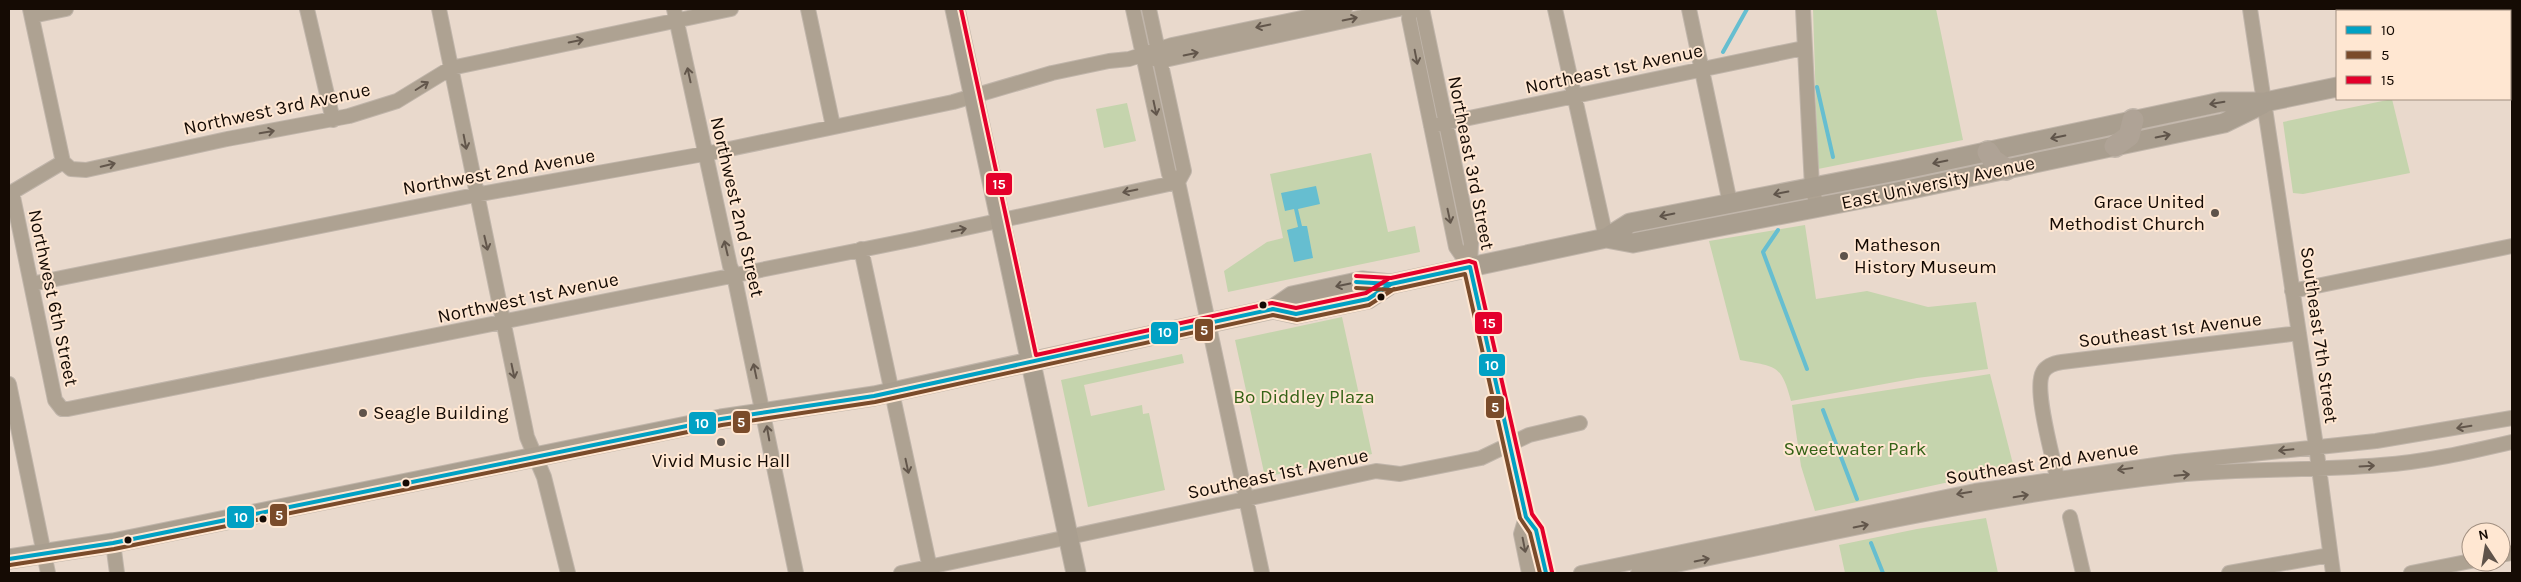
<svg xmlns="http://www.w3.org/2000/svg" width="2521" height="582" viewBox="0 0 2521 582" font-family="Karla,sans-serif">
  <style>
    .green { fill: #c5d4ad }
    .water { fill: #66bed0 }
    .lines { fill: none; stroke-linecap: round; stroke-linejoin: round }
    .stream { stroke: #66bed0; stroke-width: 4 }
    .minor-casing { stroke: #c0b5aa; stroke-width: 16 }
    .major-casing { stroke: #c0b5aa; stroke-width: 21 }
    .highway-casing { stroke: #c0b5aa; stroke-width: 24 }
    .minor { stroke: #aea292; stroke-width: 14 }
    .major { stroke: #a99e8f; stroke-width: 19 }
    .highway { stroke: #afa396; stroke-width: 21 }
    .bus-1-casing { stroke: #ffe7d2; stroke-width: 8 }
    .bus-2-casing { stroke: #ffe7d2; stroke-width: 8 }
    .bus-3-casing { stroke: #ffe7d2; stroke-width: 8 }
    .bus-1 { stroke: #01a1c4; stroke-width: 4 }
    .bus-2 { stroke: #7a4b2a; stroke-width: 4 }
    .bus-3 { stroke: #e4002b; stroke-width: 4 }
    .oneway { stroke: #62564b }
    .oneway2 { stroke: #5f544a }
    .poi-dot { fill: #5f534a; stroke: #ffe7d2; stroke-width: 2 }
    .bus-dot { fill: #150b04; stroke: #ffe7d2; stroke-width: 2 }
    .labels { text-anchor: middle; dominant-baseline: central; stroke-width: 4; stroke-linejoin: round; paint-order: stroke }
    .street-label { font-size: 19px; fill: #150b04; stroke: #ffe7d2 }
    .poi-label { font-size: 19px; fill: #150b04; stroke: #ffe7d2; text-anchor: start }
    .park-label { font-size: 19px; fill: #346216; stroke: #ffe7d2 }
    .line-badge { stroke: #ffe7d2; stroke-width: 2 }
    .badge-label { font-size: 14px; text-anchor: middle; font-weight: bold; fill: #fff }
  </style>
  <rect width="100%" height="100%" fill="#e9d9cc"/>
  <path class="green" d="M 1813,9 L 1936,9 L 1963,140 L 1818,169 Z
    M 2392,99 L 2410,173 L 2303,194 L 2293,193 L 2283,122 Z
    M 1127,103 L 1136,141 L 1104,148 L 1096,109 Z
    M 1371,153 L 1388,232 L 1415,226 L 1420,252 L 1228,292 L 1224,271 L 1267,242 L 1283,238 L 1270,174 Z
    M 1805,225 L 1816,299 L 1867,291 L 1928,307 L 1976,302 L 1988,369 L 1917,378 L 1791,401 C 1781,363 1775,367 1740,360 L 1709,241 Z
    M 1342,317 L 1372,454 L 1265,477 L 1235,340 Z
    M 1182,354 L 1184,363 L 1084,385 L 1091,416 L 1142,405 L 1143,414 L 1149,413 L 1165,490 L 1088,507 L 1061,380 Z
    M 1990,374 L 2014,468 L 1815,511 L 1801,466 L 1792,405 Z
    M 1986,518 L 1998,573 L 1845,573 L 1839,545 L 1917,529 Z"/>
  <path class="water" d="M 1316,186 L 1320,204 L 1298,209 L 1302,226 L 1307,226 L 1313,258 L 1294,262 L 1287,230 L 1298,227 L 1294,209 L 1285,211 L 1281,193 Z"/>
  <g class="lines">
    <path class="stream" d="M 1723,52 L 1747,9
      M 1817,87 L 1833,157
      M 1778,230 L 1763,252 L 1807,369
      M 1823,410 L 1857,499
      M 1871,543 L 1883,573"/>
    <g class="minor-casing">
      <path id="minor" d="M 30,9 L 63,162
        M 307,9 L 333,120
        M 439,9 L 527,437 L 544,477 L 568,573
        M 674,9 L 730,266 L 734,275 L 796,573
        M 808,9 L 833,126
        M 1133,9 L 1169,174 L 1178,182 L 1262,573
        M 1149,9 L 1184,171 L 1178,182
        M 1410,9 L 1409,19 L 1456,247 L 1470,267
        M 1422,9 L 1471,243 L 1470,267 L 1526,517 L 1536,530 L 1546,573
        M 1555,9 L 1606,238
        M 1689,9 L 1730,203
        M 1803,9 L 1812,187 L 1817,207
        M 2250,9 L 2316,446 L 2333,573
        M 2502,9 L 2502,11
        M 32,16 L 66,9
        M 1144,55 L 1160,61 L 1399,9
        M 1431,126 L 1804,48
        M 63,162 L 71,169 L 86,170 L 227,139 L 349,116 L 397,101 L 451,68 L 731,9
        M 12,192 L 55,400 L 62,409 L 68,409 L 915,239 L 1178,182
        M 9,194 L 63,162
        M 861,249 L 931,573
        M 31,284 L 475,195 L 715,152 L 953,102 L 1052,73 L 1109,61 L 1129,59 L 1172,45 L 1345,9
        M 2292,291 L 2512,246
        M 9,384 L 48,573
        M 2061,484 L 2057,478 C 2053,456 2033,389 2043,372 C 2047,365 2055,363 2062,362 L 2299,333
        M 1526,517 L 1521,534 L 1529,573
        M 2070,517 L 2083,573
        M 113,543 L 117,573
        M 2501,555 L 2512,553
        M 901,573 L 1376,471 L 1400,474 L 1481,458 L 1529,435 L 1580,423
        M 1581,573 L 1975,491 L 2176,462 L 2376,441 L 2512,418
        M 1638,573 C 1817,536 1994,495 2176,475 C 2244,468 2313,471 2381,465 C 2425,462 2469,452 2512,442
        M 2229,573 L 2330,555
        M 2411,573 L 2471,561"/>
    </g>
    <g class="major-casing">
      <path id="major" d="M 955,9 L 1076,573
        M 2510,51 L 2512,50
        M 1606,238 L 1633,243 L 1907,190 L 2224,123 L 2263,104
        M 1273,309 L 1292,296 L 1362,281 L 1391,284 L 1606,238 L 1630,223 L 1901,170 L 2221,102 L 2265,102 L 2337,87
        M 9,559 L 113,543 L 721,419 L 874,396 L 1273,309 L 1296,314 L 1368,299 L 1391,284"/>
    </g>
    <g class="highway-casing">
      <path id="highway" d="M 2115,146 L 2129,136 L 2133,120
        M 1988,152 L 1993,160 L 2006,169"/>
    </g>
    <use href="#minor" class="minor"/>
    <use href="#major" class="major"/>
    <use href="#highway" class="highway"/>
    <g class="bus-1-casing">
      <path id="bus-1" d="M 1356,282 L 1391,284 L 1470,267 L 1526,517 L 1536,530 L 1546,573
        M 9,559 L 113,543 L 721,419 L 874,396 L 1273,309 L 1296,314 L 1368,299 L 1391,284"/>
    </g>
    <g class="bus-2-casing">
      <path id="bus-2" d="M 1356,288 L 1392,290 L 1465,274 L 1520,518 L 1530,533 L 1540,573
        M 10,565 L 114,549 L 722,425 L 875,402 L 1273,315 L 1297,320 L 1369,305 L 1394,289"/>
    </g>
    <g class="bus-3-casing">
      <path id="bus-3" d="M 961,9 L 1036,355 L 1272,303 L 1296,308 L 1366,293 L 1388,279
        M 1356,276 L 1391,278 L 1469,261 L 1475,263 L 1532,514 L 1542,528 L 1552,572"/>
    </g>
    <use href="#bus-1" class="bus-1"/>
    <use href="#bus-2" class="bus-2"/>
    <use href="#bus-3" class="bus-3"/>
  </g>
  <defs><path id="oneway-shaft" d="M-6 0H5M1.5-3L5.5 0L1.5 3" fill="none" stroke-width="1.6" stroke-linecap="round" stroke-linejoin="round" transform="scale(1.25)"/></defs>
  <g class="oneway">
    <use href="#oneway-shaft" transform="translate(1350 19) rotate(-12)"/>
    <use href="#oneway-shaft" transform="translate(1263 26) rotate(168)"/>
    <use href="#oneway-shaft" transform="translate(576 41) rotate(-12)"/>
    <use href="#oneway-shaft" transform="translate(1191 54) rotate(-12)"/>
    <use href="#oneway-shaft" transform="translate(1416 57) rotate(79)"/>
    <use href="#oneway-shaft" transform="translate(689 75) rotate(-102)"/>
    <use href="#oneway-shaft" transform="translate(422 86) rotate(-32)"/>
    <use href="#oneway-shaft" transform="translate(1155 108) rotate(78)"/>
    <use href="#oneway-shaft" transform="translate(267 132) rotate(-10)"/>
    <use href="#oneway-shaft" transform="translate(465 142) rotate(79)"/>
    <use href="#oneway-shaft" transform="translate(108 165) rotate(-13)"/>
    <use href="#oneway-shaft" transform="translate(1130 191) rotate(168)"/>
    <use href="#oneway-shaft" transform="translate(1449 216) rotate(78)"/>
    <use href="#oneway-shaft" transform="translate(959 230) rotate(-12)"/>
    <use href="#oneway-shaft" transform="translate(486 243) rotate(77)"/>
    <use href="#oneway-shaft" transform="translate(726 248) rotate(-103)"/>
    <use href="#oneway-shaft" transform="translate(513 371) rotate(78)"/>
    <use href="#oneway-shaft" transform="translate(755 371) rotate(-102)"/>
    <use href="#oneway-shaft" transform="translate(2464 427) rotate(171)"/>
    <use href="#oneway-shaft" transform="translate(768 433) rotate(-100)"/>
    <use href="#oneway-shaft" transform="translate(2286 450) rotate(174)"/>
    <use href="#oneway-shaft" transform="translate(907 466) rotate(78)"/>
    <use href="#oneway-shaft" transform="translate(2367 466) rotate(-3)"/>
    <use href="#oneway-shaft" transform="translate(2125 469) rotate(172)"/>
    <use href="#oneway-shaft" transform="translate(2182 475) rotate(-5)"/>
    <use href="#oneway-shaft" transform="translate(1964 493) rotate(170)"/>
    <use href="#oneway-shaft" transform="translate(2021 496) rotate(-10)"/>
    <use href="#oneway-shaft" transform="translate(1861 526) rotate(-12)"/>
    <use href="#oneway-shaft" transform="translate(1524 545) rotate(79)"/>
    <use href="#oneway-shaft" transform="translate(1702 560) rotate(-12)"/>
  </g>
  <g class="oneway2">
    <use href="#oneway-shaft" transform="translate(2217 103) rotate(171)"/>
    <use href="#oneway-shaft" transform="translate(2163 136) rotate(-12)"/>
    <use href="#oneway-shaft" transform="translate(2058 137) rotate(168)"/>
    <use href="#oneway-shaft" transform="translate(1940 162) rotate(168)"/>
    <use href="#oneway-shaft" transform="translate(1781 193) rotate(169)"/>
    <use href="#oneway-shaft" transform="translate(1667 215) rotate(168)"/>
    <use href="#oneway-shaft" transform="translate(1343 285) rotate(168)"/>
  </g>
  <g class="poi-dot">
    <circle cx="2215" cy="213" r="5"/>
    <circle cx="1844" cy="256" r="5"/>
    <circle cx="363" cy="413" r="5"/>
    <circle cx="721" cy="442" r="5"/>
  </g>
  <g class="bus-dot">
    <circle cx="1381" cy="297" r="4.5"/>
    <circle cx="1263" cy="305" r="4.5"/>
    <circle cx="406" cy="483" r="4.5"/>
    <circle cx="263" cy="519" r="4.5"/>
    <circle cx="128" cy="540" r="4.5"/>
  </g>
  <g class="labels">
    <g class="street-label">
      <text transform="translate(1614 69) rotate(-12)">Northeast 1st Avenue</text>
      <text transform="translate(277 109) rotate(-12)">Northwest 3rd Avenue</text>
      <text transform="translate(1471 163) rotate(79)">Northeast 3rd Street</text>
      <text transform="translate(499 172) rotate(-10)">Northwest 2nd Avenue</text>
      <text transform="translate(1938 183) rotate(-12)">East University Avenue</text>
      <text transform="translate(737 207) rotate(77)">Northwest 2nd Street</text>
      <text transform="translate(53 298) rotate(78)">Northwest 6th Street</text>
      <text transform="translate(528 298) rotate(-12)">Northwest 1st Avenue</text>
      <text transform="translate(2170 330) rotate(-7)">Southeast 1st Avenue</text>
      <text transform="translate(2319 335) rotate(82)">Southeast 7th Street</text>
      <text transform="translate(2042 463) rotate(-9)">Southeast 2nd Avenue</text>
      <text transform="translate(1278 474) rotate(-12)">Southeast 1st Avenue</text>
    </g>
    <g class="poi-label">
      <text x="2205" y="202" text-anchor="end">Grace United<tspan x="2205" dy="22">Methodist Church</tspan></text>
      <text x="1854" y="245">Matheson<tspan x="1854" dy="22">History Museum</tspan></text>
      <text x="373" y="413">Seagle Building</text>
      <text x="721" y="461" text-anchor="middle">Vivid Music Hall</text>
    </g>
    <g class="park-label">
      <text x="1304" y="397">Bo Diddley Plaza</text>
      <text x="1855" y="449">Sweetwater Park</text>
    </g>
  </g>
  <g class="line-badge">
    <rect x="985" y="172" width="28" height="24" rx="5" fill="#e4002b"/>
    <rect x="1474" y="311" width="29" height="24" rx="5" fill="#e4002b"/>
    <rect x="1194" y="318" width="20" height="24" rx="5" fill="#7a4b2a"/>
    <rect x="1150" y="321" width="29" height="24" rx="5" fill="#01a1c4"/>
    <rect x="1478" y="353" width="28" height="24" rx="5" fill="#01a1c4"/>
    <rect x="1485" y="395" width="20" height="24" rx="5" fill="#7a4b2a"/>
    <rect x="732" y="410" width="19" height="24" rx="5" fill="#7a4b2a"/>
    <rect x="688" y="411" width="29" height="24" rx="5" fill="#01a1c4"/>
    <rect x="269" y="503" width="19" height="24" rx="5" fill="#7a4b2a"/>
    <rect x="226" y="505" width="29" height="24" rx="5" fill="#01a1c4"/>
  </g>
  <g class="badge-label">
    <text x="999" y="189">15</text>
    <text x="1489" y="328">15</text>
    <text x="1204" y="335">5</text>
    <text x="1165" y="337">10</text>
    <text x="1492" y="370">10</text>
    <text x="1495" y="412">5</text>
    <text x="741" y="427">5</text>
    <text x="702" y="428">10</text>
    <text x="279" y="520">5</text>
    <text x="241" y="522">10</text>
  </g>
  <rect width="2521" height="582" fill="none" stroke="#150b04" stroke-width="20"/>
  <rect x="2336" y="10" width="175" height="90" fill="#ffe7d2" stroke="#a18f80"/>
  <rect x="2346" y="26" width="25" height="8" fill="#01a1c4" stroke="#a18f80"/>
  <text x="2381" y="35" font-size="15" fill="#150b04">10</text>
  <rect x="2346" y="51" width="25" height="8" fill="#7a4b2a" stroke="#a18f80"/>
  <text x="2381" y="60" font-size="15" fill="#150b04">5</text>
  <rect x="2346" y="76" width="25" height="8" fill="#e4002b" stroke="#a18f80"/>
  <text x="2381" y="85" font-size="15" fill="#150b04">15</text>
  <g transform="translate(2486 547) rotate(348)"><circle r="24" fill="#ffe7d2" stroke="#a18f80"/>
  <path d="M0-4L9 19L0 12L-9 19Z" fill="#5f534a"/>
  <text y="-8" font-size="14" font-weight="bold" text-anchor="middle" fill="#150b04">N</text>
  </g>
</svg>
